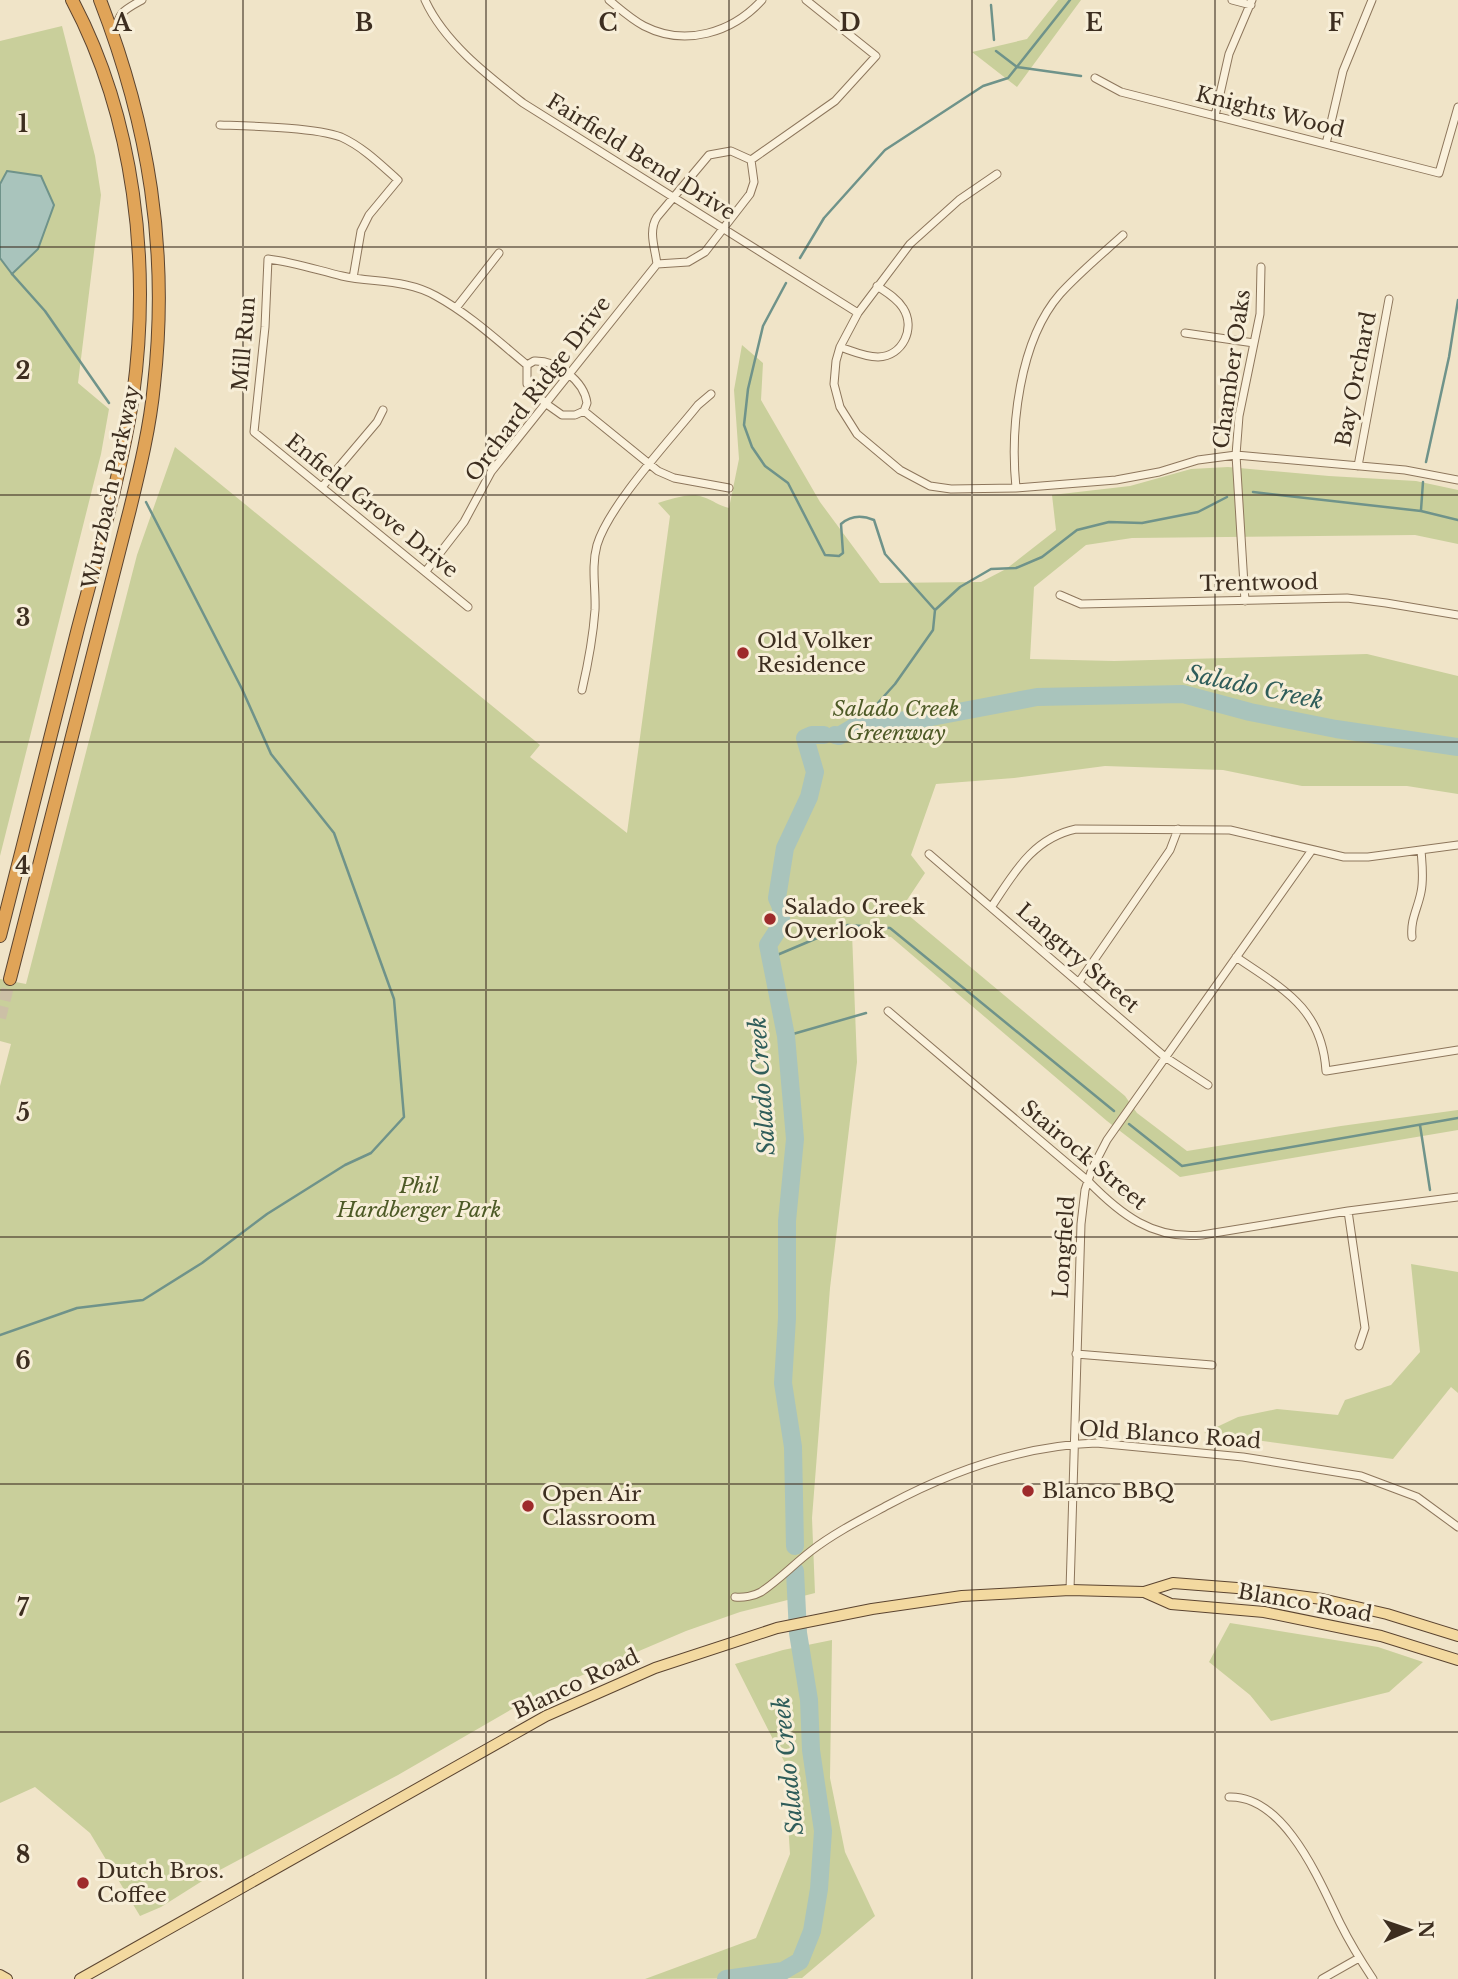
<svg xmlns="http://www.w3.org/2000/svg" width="1458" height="1979" viewBox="0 0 1458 1979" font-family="'Libre Baskerville',serif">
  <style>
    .green { fill: #c9cf9b }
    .water { fill: #a9c4bc; stroke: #6f938a; stroke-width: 2 }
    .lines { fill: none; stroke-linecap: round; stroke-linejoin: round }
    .stream { stroke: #6f938a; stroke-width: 2.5 }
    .river { stroke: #a9c4bc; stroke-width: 18 }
    .motorway-tunnel { stroke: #ccc0a6; stroke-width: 12; stroke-dasharray: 12 6; stroke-linecap: butt }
    .minor-casing { stroke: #8d765c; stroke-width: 9 }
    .primary-casing { stroke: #5b4430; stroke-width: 12 }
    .motorway-casing { stroke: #5b4430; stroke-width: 14 }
    .minor { stroke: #faf1dc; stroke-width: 7 }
    .primary { stroke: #f3d9a0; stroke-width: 10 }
    .motorway { stroke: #e0a458; stroke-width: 12 }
    .grid { fill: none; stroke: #3d2e20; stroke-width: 2; stroke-opacity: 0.55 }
    .poi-dot { fill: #9e2a2b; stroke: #f7eed8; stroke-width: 2.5 }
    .labels { text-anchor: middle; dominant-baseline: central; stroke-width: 6; stroke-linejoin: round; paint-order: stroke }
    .street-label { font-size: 21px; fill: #3d2e20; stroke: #f7eed8 }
    .poi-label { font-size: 21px; fill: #3d2e20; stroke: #f7eed8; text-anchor: start }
    .park-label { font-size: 21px; font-style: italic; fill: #4d5a26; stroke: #f7eed8 }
    .water-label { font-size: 23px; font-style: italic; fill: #2f5d5a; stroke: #f7eed8 }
    .grid-label { font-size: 23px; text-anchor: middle; font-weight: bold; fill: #3d2e20; stroke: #f7eed8; stroke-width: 6; stroke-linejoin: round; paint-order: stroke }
  </style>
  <rect width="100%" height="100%" fill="#f0e4c8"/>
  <path class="green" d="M 1058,0 L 1081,0 L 1017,87 L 972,52 L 1027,39 Z
    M 62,26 L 95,156 L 101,195 L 78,383 L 109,409 L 101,454 L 0,856 L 0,41 Z
    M 742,345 L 763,363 L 761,400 L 820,502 L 880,583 L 981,582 L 1006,569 L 1056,530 L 1052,495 L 1130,486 L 1191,469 L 1228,467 L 1329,476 L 1416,481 L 1458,490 L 1458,544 L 1415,535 L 1132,538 L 1086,545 L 1034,587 L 1030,659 L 1114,661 L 1367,654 L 1458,676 L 1458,794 L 1407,786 L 1302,786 L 1223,770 L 1105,766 L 1014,778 L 936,784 L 911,855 L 925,873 L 901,909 L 1125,1096 L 1137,1113 L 1187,1151 L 1341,1126 L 1458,1110 L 1458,1130 L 1180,1177 L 1107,1121 L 891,937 L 852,933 L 857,1062 L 830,1288 L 812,1518 L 815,1593 L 740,1612 L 686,1631 L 538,1694 L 398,1775 L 218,1871 L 161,1907 L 140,1916 L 90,1833 L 35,1787 L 0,1803 L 0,1086 L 11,1044 L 0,1041 L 0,979 L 26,984 L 137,555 L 175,447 L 540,745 L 530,757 L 627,833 L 670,516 L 658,503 C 671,499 691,492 703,497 C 713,500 719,506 729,508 L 739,459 L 734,390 Z
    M 1411,1264 L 1458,1272 L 1458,1393 L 1451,1387 L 1393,1459 L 1204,1433 L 1238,1417 L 1277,1409 L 1338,1415 L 1345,1400 L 1391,1385 L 1420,1352 Z
    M 1230,1623 L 1378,1647 L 1423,1662 L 1389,1692 L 1271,1721 L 1250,1695 L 1209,1662 Z
    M 832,1640 L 830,1778 L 845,1852 L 875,1916 L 802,1978 L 645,1979 L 756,1938 L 790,1854 L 784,1761 L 735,1664 L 783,1650 Z"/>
  <path class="water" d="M 7,171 L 41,176 L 54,205 L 38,249 L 12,274 L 0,258 L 0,184 Z"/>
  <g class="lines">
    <path class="stream" d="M 991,5 L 994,40
      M 996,51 L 1017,67 L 1081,76
      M 800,258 L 824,218 L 885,150 L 983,86 L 1008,78 L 1070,0
      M 12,274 L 45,311 L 109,403
      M 786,283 L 763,326 L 748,389 L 744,425 L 752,447 L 765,466 L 788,483 L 825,555 L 839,556 L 843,553 L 841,524 C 850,516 862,515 874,520 L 885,554 L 935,610
      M 1426,462 L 1449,357 L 1458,300
      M 1253,492 L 1421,511 L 1458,520
      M 1421,510 L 1423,482
      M 859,724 L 895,684 L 933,630 L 935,610 L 960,587 L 991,569 L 1016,568 L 1042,557 L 1077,530 L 1109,522 L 1142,523 L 1198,512 L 1227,497
      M 770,958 L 848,925 L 890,928 L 1114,1111
      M 786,1036 L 866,1013
      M 1129,1124 L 1182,1166 L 1458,1118
      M 1420,1125 L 1430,1190
      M 0,1335 L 77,1308 L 143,1300 L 202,1263 L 267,1214 L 345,1165 L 371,1153 L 404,1117 L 394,999 L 334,833 L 271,754 L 242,689 L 146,502"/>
    <path class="river" d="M 835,735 L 839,736 L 859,724 L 921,719 L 1037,697 L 1183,694 L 1250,712 L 1336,729 L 1458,747
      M 795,1546 L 793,1447 L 783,1383 L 787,1318 L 787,1221 L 795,1139 L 786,1036 L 768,945 L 781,925 L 781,907 L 777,898 L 785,848 L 809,797 L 815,772 L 805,738 L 812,735 L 824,735
      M 726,1979 L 783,1971 L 800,1961 L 812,1931 L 819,1889 L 823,1831 L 811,1750 L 809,1700 L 798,1633 L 795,1571"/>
    <path class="motorway-tunnel" d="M 0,1018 L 10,979"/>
    <g class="minor-casing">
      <path id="minor" d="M 425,0 C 444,42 487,75 523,103 L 858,313
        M 609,0 C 620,9 631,19 644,26 C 685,47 732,33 762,0
        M 1232,0 L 1251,5
        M 114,34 C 119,12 122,11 142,0
        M 1095,78 L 1121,92 L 1439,173 L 1458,107
        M 1215,116 L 1229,54 L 1252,0
        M 220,125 C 249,126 315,127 341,137 C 363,147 380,164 398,180 L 369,215 L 361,231 L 353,278
        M 1326,144 L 1343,71 L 1372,0
        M 751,160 L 835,101 L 876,56 L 806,0
        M 997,174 L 959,200 L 910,244 L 858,313 L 840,347 L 836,361 L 834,384 L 840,407 L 857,434 L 900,470 L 930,486 L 951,489 L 1016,488 L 1116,480 L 1159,472 L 1198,460 L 1236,455 L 1405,470 L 1458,480
        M 456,308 L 499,253
        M 1185,333 L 1254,343
        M 840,347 C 852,351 865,357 878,357 C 903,356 916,328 903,308 C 897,298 886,292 877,286
        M 534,361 C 557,360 584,381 587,403 L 584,411 L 575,415 L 562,415 L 545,403 L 527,384 L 527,365 Z
        M 584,411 L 658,471 L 674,478 L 729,488
        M 1358,466 L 1389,299
        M 322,487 L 377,422 L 383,410
        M 1016,488 C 1010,428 1019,341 1060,294 C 1079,273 1102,254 1123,235
        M 426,571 L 464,522 L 491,472 L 657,264 C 655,248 648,231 657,217 L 709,155 L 731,151 L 751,160 L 754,182 L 750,194 L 705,252 L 688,262 L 657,264
        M 1060,595 L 1081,604 L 1347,598 L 1386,603 L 1458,615
        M 1245,601 L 1236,455 L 1239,416 L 1260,314 L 1261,267
        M 468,607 L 254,432 L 265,327 L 268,259 C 293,262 317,270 342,276 C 374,283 406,279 436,296 C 469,314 498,341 527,365
        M 582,690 C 588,664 593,637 595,610 C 596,589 591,567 597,545 C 609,505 670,440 698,405 L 711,394
        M 929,854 L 1165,1057 L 1208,1085
        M 992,906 C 1014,873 1033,838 1076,829 L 1230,830 L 1344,857 L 1368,857 L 1458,845
        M 1412,937 C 1410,920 1418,908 1421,892 C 1424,878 1422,864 1421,850
        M 1236,957 C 1283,989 1322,1008 1326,1071 L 1458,1050
        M 1079,982 L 1170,850 L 1178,829
        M 888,1011 L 1088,1181 C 1120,1214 1153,1240 1202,1235 L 1348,1211 L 1458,1197
        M 1348,1211 L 1365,1328 L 1359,1346
        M 1076,1354 L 1212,1365
        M 1070,1590 L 1081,1224 L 1085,1190 L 1092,1169 L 1107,1140 L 1312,850
        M 735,1597 C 743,1598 754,1596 761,1592 C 779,1580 794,1564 811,1551 C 834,1533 862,1519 888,1505 C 953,1470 1023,1446 1096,1443 L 1243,1457 L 1361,1476 L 1417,1497 L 1458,1527
        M 1229,1797 C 1285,1795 1320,1882 1340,1923 C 1350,1943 1361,1961 1373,1979
        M 1322,1979 L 1359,1958"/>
    </g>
    <g class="primary-casing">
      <path id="primary" d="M 1144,1592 L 1171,1604 L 1264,1612 L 1381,1636 L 1458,1660
        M 0,1975 L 7,1979
        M 80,1979 L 546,1716 L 655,1668 L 777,1628 L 872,1609 L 962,1596 L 1070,1590 L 1144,1592 L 1173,1583 L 1237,1588 L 1322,1599 L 1387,1614 L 1458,1636"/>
    </g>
    <g class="motorway-casing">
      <path id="motorway" d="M 0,936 C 26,833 52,731 78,628 C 98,552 121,475 133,396 C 151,264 135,119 72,0
        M 10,979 L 130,509 C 140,468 150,427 154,385 C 169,250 149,126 100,0"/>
    </g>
    <use href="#minor" class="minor"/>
    <use href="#primary" class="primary"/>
    <use href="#motorway" class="motorway"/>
  </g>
  <path class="grid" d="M 243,0 L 243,1979M 486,0 L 486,1979M 729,0 L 729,1979M 972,0 L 972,1979M 1215,0 L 1215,1979M 0,247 L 1458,247M 0,495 L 1458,495M 0,742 L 1458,742M 0,990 L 1458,990M 0,1237 L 1458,1237M 0,1484 L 1458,1484M 0,1732 L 1458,1732"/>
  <g class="poi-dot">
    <circle cx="743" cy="653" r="7"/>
    <circle cx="770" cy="919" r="7"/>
    <circle cx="1028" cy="1491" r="7"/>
    <circle cx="528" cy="1506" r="7"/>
    <circle cx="83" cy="1883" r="7"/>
  </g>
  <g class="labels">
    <g class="street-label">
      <text transform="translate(1270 112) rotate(14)">Knights Wood</text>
      <text transform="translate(641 157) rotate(32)">Fairfield Bend Drive</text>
      <text transform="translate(244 344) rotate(-85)">Mill Run</text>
      <text transform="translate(1232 369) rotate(-82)">Chamber Oaks</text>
      <text transform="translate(1356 379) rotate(-79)">Bay Orchard</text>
      <text transform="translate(538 389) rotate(-53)">Orchard Ridge Drive</text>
      <text transform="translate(111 487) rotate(-78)">Wurzbach Parkway</text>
      <text transform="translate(372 506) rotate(39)">Enfield Grove Drive</text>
      <text transform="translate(1259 583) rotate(-1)">Trentwood</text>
      <text transform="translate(1078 958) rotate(41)">Langtry Street</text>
      <text transform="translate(1084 1155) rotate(40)">Stairock Street</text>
      <text transform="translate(1064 1247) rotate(-86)">Longfield</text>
      <text transform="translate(1170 1435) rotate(4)">Old Blanco Road</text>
      <text transform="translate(1305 1603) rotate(10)">Blanco Road</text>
      <text transform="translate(576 1684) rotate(-25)">Blanco Road</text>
    </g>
    <g class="poi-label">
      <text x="757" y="641">Old Volker<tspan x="757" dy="24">Residence</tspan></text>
      <text x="784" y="907">Salado Creek<tspan x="784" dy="24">Overlook</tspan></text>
      <text x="1042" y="1491">Blanco BBQ</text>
      <text x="542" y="1494">Open Air<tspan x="542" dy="24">Classroom</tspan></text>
      <text x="97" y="1871">Dutch Bros.<tspan x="97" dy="24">Coffee</tspan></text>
    </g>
    <g class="park-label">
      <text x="896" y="709">Salado Creek<tspan x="896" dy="24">Greenway</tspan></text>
      <text x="419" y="1186">Phil<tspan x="419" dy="24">Hardberger Park</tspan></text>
    </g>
    <g class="water-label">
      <text transform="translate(1255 687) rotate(12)">Salado Creek</text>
      <text transform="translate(762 1086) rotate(-94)">Salado Creek</text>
      <text transform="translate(788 1766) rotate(-96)">Salado Creek</text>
    </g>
  </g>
  <g class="grid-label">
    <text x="122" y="31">A</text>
    <text x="364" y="31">B</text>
    <text x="608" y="31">C</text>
    <text x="850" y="31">D</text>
    <text x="1094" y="31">E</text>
    <text x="1336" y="31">F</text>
    <text x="23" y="132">1</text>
    <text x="23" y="379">2</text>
    <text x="23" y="626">3</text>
    <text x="23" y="874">4</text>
    <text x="23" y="1121">5</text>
    <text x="23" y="1369">6</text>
    <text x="23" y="1616">7</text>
    <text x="23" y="1863">8</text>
  </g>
  <g transform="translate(1409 1930) rotate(88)" stroke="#f7eed8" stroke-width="5" paint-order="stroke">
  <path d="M0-5L12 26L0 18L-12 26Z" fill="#3d2e20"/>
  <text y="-10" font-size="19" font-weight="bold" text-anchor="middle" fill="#3d2e20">N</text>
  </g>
</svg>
